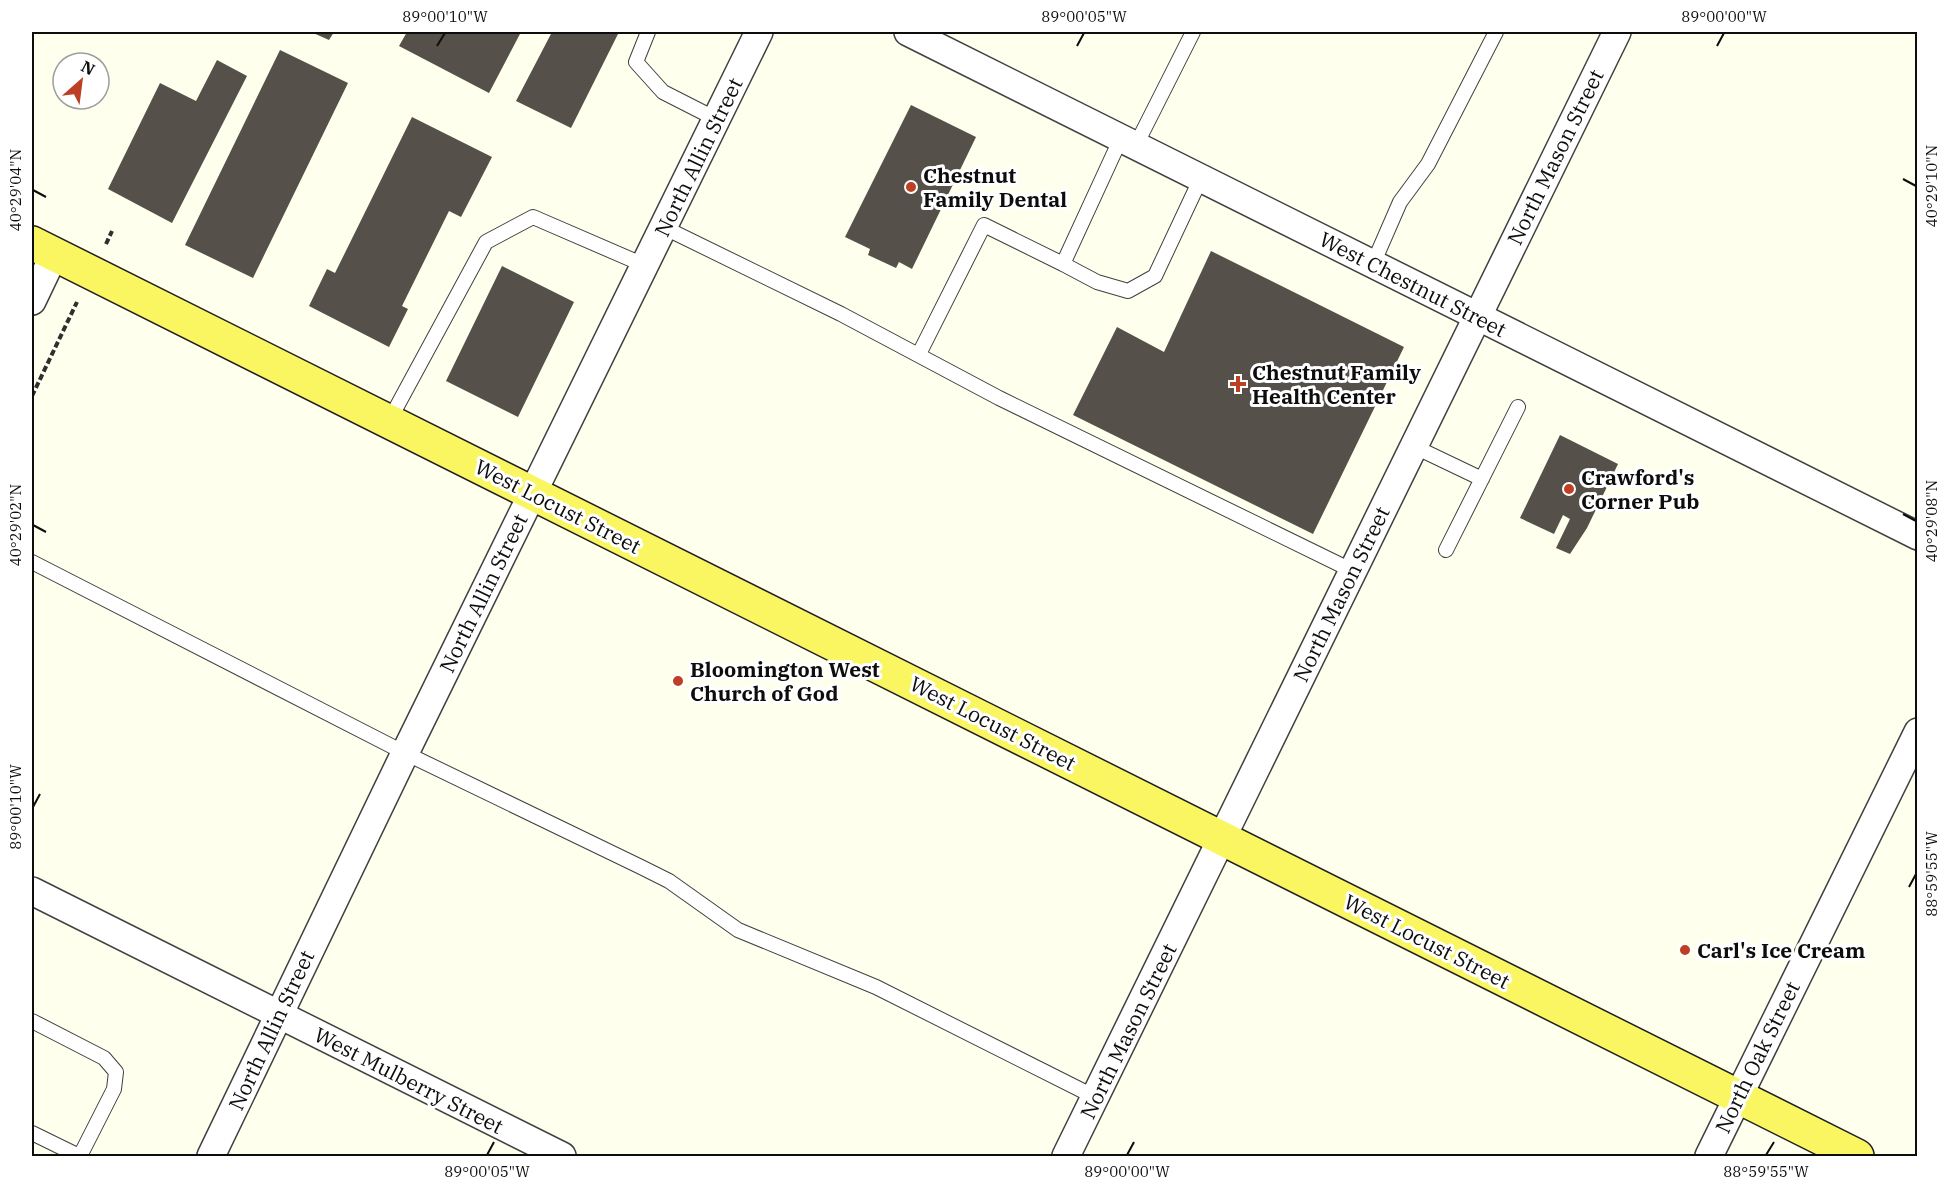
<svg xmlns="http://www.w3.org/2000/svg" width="1949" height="1188" viewBox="0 0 1949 1188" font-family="'IBM Plex Serif',serif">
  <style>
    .building { fill: #555049 }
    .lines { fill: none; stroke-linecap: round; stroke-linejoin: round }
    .lane-casing { stroke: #404040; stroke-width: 16 }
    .street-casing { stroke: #404040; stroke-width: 30 }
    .primary-casing { stroke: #1e1e1e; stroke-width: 36 }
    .path { stroke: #2f2f2f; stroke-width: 4; stroke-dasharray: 6 3; stroke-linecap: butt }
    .lane { stroke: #fff; stroke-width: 14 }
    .street { stroke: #fff; stroke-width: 27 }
    .primary { stroke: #f9f662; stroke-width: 33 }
    .ticks { fill: none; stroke: #0d0d0d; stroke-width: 2 }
    .poi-dot { fill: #bd3f24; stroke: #fff; stroke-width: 2 }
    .labels { text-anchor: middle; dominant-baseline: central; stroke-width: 6; stroke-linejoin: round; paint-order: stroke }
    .street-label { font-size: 21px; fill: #0d0d0d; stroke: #fff }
    .poi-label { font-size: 21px; font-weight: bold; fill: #0d0d0d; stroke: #fff; text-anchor: start }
    .neatline { fill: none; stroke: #0d0d0d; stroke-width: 2 }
    .ticks-label { font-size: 15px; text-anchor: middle; fill: #0d0d0d }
  </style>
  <rect width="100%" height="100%" fill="#feffec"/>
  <path class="building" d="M 311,32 L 334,32 L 329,40 Z
    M 407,32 L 521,32 L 489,93 L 399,46 Z
    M 552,32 L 619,32 L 571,128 L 516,101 Z
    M 280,50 L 348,83 L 253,278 L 185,245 Z
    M 217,60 L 247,76 L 172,223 L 108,189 L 160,83 L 196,101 Z
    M 911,105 L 976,137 L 912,269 L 899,262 L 896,268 L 868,255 L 870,249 L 845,237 Z
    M 412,117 L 492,157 L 461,217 L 449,211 L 402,306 L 408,309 L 389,347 L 309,306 L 327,269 L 335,273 Z
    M 1211,251 L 1404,347 L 1313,534 L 1073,415 L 1117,327 L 1164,352 Z
    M 502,266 L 574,302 L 518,417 L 446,381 Z
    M 1560,435 L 1618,464 L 1587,528 L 1570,554 L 1556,548 L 1570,519 L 1563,515 L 1554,534 L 1520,518 Z"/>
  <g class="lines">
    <g class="lane-casing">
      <path id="lane" d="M 648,32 L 636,62 L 663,92 L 716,119
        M 1121,138 L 1063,264 L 1097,282 L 1128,291 L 1155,276 L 1201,178
        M 1136,145 L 1193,32
        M 663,227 L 841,314 L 999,398 L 1353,571
        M 1373,264 L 1400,202 L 1428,164 L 1496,32
        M 919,354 L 984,225 L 1063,264
        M 389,421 L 486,242 L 533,217 L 644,265
        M 1413,446 L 1482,479
        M 1446,550 L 1518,407
        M 32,562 L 405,753 L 641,867 L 669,881 L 738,930 L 876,987 L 1095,1097
        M 32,1021 L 104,1058 L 116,1072 L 114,1089 L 80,1156
        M 32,1133 L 79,1156"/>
    </g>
    <g class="street-casing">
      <path id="street" d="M 908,32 L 1918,536
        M 32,301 L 54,255
        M 32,891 L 562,1156
        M 211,1156 L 405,753 L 759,32
        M 1066,1156 L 1617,32
        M 1709,1156 L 1918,732"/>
    </g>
    <g class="primary-casing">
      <path id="primary" d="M 32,243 L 1857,1156"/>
    </g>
    <path class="path" d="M 106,244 L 112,231
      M 32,396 L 77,302"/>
    <use href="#lane" class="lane"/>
    <use href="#street" class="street"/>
    <use href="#primary" class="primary"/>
  </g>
  <path class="ticks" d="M 437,46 L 445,33M 1077,46 L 1084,33M 1717,46 L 1724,33M 1903,179 L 1916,186M 33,190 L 46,197M 1903,514 L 1916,521M 33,525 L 46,532M 33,807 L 40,794M 1909,887 L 1916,874M 487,1155 L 494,1142M 1127,1155 L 1134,1142M 1766,1155 L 1774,1142"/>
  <g class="poi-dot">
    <circle cx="911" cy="187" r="6"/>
    <path d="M1235 375h6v6h6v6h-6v6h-6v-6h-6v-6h6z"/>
    <circle cx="1569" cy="489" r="6"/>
    <circle cx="678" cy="681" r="6"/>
    <circle cx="1685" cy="950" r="6"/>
  </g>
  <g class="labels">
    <g class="street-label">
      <text transform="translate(698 157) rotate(-64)">North Allin Street</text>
      <text transform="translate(1555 157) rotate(-64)">North Mason Street</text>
      <text transform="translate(1413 284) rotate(27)">West Chestnut Street</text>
      <text transform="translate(558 506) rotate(27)">West Locust Street</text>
      <text transform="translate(483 593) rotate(-64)">North Allin Street</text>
      <text transform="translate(1341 594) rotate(-64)">North Mason Street</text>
      <text transform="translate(993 723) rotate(27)">West Locust Street</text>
      <text transform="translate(1427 941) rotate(27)">West Locust Street</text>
      <text transform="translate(271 1030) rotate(-65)">North Allin Street</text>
      <text transform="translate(1128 1031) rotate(-64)">North Mason Street</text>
      <text transform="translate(1757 1057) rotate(-64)">North Oak Street</text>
      <text transform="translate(409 1080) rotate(27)">West Mulberry Street</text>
    </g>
    <g class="poi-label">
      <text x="923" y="175">Chestnut<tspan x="923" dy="24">Family Dental</tspan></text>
      <text x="1252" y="372">Chestnut Family<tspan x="1252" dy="24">Health Center</tspan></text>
      <text x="1581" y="477">Crawford's<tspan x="1581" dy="24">Corner Pub</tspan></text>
      <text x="690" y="669">Bloomington West<tspan x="690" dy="24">Church of God</tspan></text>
      <text x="1697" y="950">Carl's Ice Cream</text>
    </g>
  </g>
  <rect width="1949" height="1188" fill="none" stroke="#ffffff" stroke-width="66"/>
  <g transform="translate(81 81) rotate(28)"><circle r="28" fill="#ffffff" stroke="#9e9e9e" stroke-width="1.5"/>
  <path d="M0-4.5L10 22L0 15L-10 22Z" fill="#bd3f24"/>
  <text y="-9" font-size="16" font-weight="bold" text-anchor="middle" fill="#0d0d0d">N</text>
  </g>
  <rect x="33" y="33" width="1883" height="1122" class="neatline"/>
  <g class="ticks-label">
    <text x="445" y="22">89°00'10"W</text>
    <text x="1084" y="22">89°00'05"W</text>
    <text x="1724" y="22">89°00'00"W</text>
    <text transform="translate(1932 186) rotate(-90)" y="5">40°29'10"N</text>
    <text transform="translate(16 190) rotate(-90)" y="5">40°29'04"N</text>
    <text transform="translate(1932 521) rotate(-90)" y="5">40°29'08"N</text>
    <text transform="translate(16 525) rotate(-90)" y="5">40°29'02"N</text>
    <text transform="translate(16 807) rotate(-90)" y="5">89°00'10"W</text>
    <text transform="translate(1932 874) rotate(-90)" y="5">88°59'55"W</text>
    <text x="487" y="1177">89°00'05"W</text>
    <text x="1127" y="1177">89°00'00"W</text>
    <text x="1766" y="1177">88°59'55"W</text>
  </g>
</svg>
